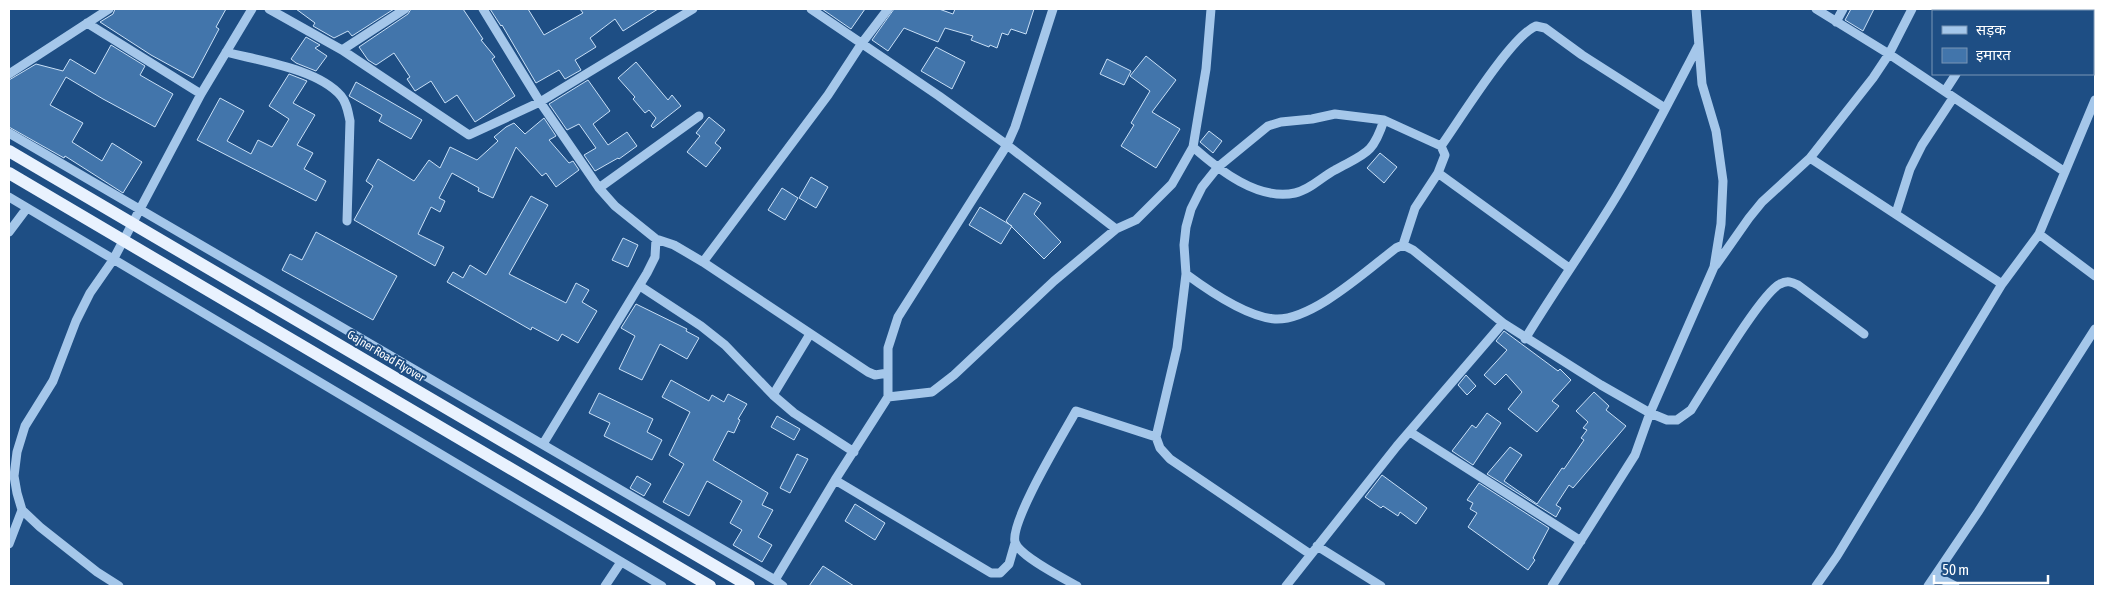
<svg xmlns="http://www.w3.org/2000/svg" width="2104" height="595" viewBox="0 0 2104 595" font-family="'Asap Condensed','Noto Sans Devanagari',sans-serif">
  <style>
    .building { fill: #4275ab; stroke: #c9e0f7 }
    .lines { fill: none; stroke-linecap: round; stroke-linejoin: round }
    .minor { stroke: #a5c7ea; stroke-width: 9 }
    .major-bridge { stroke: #e9f2fe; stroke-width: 12 }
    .labels { text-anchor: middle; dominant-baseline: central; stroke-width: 4; stroke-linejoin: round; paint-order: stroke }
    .street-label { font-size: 12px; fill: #fff; stroke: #1e4e84 }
  </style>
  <rect width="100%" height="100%" fill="#1e4e84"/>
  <path class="building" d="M 115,9 L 226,9 L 216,27 L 219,29 L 193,78 L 151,55 L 100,22 L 113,14 Z
    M 296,9 L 394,9 L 352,36 L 348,31 L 334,38 L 313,26 L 315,23 Z
    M 411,9 L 463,9 L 483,39 L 481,40 L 495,57 L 492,59 L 515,96 L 475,122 L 457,95 L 445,103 L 431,81 L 415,91 L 407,79 L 410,77 L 394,53 L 376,65 L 368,60 L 359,47 L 408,14 Z
    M 490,9 L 528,9 L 544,35 L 583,13 L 580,9 L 658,9 L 623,31 L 615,19 L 590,38 L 596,47 L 575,60 L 581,70 L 565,79 L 559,70 L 536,83 L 502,25 L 501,26 Z
    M 822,9 L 865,9 L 851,29 Z
    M 894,9 L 939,9 L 953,14 L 955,9 L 1034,9 L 1026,34 L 1011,29 L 1008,35 L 1002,33 L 997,48 L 990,45 L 989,47 L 971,40 L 973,36 L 945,28 L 938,42 L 904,28 L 888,51 L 872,40 Z
    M 1851,9 L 1874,9 L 1863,31 L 1845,20 Z
    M 306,37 L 320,45 L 315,48 L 327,56 L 316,71 L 296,63 L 291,59 Z
    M 111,45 L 145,66 L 140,75 L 173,94 L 155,127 L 103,99 L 66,77 L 50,105 L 83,123 L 72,142 L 102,161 L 112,143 L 142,162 L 123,193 L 65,156 L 64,158 L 9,127 L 9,80 L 36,64 L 63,71 L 70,59 L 95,74 Z
    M 936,47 L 965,62 L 952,89 L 921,71 Z
    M 1146,56 L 1176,80 L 1152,112 L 1180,129 L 1156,168 L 1121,146 L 1134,125 L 1131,123 L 1150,91 L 1130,76 Z
    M 1107,59 L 1131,71 L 1124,85 L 1100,74 Z
    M 636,62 L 668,100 L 672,95 L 681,106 L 653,128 L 651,126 L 656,118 L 649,110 L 645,113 L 633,99 L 635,97 L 618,78 Z
    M 289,74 L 307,81 L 293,103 L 315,115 L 297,145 L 313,153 L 304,169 L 326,181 L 316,201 L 197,140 L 220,98 L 244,111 L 227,141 L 251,154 L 258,140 L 272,147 L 289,119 L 269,106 Z
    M 588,80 L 610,111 L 593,124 L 608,145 L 627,132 L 637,146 L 619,159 L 618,158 L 595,171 L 584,155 L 596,148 L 579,124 L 567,130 L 549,104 Z
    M 356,82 L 422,120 L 411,139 L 379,121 L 382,115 L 349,96 Z
    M 709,117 L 725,130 L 715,143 L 721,148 L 706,167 L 687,152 L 700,136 L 696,133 Z
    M 544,118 L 556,136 L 549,140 L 569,163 L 573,161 L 579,170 L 556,187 L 546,173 L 542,176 L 516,147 L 493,198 L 478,191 L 479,188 L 452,173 L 439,198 L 445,201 L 440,212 L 431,207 L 418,234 L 444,247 L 435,266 L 354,220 L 373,186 L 366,181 L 378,159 L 414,181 L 429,160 L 440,168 L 450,147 L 477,160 L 498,141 L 494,137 L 506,127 L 514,123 L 525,134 Z
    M 1209,131 L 1222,141 L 1213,153 L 1200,142 Z
    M 1380,153 L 1397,167 L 1384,183 L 1367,168 Z
    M 811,177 L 828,187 L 816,208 L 799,198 Z
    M 782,188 L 798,198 L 785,220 L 768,210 Z
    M 1024,193 L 1041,203 L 1034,214 L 1061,242 L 1044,259 L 1006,221 Z
    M 531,196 L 548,205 L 509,274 L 566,303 L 576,283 L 589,290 L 582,302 L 597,311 L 578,343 L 562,334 L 558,341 L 532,327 L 531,330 L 447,282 L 453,272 L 463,278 L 470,265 L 486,275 Z
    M 980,207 L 1012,226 L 1001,244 L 969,225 Z
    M 316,232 L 397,276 L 373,320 L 282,270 L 290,254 L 302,260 Z
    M 623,238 L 638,245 L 628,267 L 612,260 Z
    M 636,304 L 687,329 L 686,331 L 699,338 L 687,359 L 660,344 L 642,380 L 619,369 L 635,336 L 621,328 Z
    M 1504,331 L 1558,371 L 1560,369 L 1571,380 L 1552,401 L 1559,406 L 1537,432 L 1508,409 L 1522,392 L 1506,374 L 1495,385 L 1484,375 L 1507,350 L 1496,341 Z
    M 1466,375 L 1476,386 L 1467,395 L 1458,385 Z
    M 671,380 L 709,401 L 712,395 L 724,402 L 728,394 L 747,404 L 738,419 L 740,420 L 734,433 L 728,431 L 713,460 L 768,493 L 762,505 L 773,510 L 758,537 L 772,545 L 762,562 L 733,545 L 742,530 L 730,523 L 742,501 L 707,481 L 689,516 L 663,502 L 684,464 L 669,455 L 690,412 L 662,397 Z
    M 1594,392 L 1609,406 L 1606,410 L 1626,426 L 1573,488 L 1569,485 L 1556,505 L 1561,508 L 1556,517 L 1487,474 L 1510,447 L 1522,455 L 1504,481 L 1537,504 L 1562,468 L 1564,469 L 1584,440 L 1581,438 L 1587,430 L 1583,428 L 1588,422 L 1576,411 Z
    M 599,393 L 653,419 L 647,432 L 662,440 L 652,460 L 604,436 L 610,423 L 589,413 Z
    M 1487,413 L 1501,423 L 1473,465 L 1452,451 L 1472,425 L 1476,428 Z
    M 777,416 L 800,429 L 794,440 L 771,427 Z
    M 797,454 L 808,459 L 790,493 L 780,488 Z
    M 1382,475 L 1427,508 L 1416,524 L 1400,512 L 1398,516 L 1383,506 L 1381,508 L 1365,497 Z
    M 637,476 L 651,484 L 644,496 L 630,488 Z
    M 1479,483 L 1549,528 L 1533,558 L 1535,560 L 1528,570 L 1468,527 L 1477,513 L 1470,509 L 1473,503 L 1467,500 Z
    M 855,504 L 885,523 L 875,540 L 845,521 Z
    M 823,566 L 854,586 L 809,586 Z"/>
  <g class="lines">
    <path class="minor" d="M 269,9 L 342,50 L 405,9
      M 483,9 L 540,102 L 599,188 L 615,206 L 656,239 L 655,257 L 647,273 L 543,444
      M 811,9 L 939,96 L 1007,145 L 1116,229
      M 1816,9 L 1889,54 L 2065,172
      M 1996,11 L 1997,9
      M 1836,22 L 1843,9
      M 87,23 L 201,94
      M 342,50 L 469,135 L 540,102 L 693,9
      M 226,52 C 260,61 318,69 341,96 C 347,103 348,112 350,121 L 347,221
      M 9,74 L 109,9
      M 1945,91 L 1956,74
      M 9,133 L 775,580 L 783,586
      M 1441,146 C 1459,121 1511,36 1536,26 L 1545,28 L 1582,55 L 1665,108
      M 1193,147 C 1219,170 1258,201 1295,193 C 1310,190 1323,176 1335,170 C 1366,153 1373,154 1384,120
      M 1810,158 L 2002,284
      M 1438,173 L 1569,268
      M 599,188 L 699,116
      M 9,197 L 662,586
      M 1896,213 L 1910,169 L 1922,145 L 1953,98
      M 9,232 L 27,208
      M 2039,234 L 2095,276
      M 656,239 L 674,245 L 703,262 L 868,372 L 875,375 L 888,373
      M 703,262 L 828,95 L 862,43 L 888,9
      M 1716,265 L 1749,218 L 1762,202 L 1810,158 L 1873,78 L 1889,54 L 1912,9
      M 1186,274 C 1209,291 1247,317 1275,319 C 1312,321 1367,270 1396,248 L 1403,245 L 1413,250 L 1503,323 L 1601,385 L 1650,413 L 1667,420 L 1677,420 L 1691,410 C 1706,387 1761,293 1780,284 C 1787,280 1792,282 1798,285 L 1864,334
      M 640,286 L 701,326 L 725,345 L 773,395 L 794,413 L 854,452
      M 1525,339 C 1554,291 1587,245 1616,197 C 1646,148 1672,96 1698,46
      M 773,395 L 810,334
      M 888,397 L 888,348 L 898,317 L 1007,145 L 1015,127 L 1053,9
      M 1410,432 L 1581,541
      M 835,480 L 991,573 L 1000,573 L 1009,564 L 1015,543
      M 9,544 L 22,510
      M 1317,546 L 1381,586
      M 1310,554 L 1170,459 L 1160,448 L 1156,437 L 1177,348 L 1186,274 L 1184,245 L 1186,227 L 1191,209 L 1202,187 L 1218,167 L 1268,126 L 1281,122 L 1312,119 L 1335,114 L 1384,120 L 1441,146 L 1445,155 L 1438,173 L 1415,208 L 1403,245
      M 1936,576 L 1955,586
      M 775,580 L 835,480 L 888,397 L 932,392 L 954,375 L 1054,281 L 1116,229 L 1136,220 L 1172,184 L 1193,147 L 1206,69 L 1211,9
      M 119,586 L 97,572 L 40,527 L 22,510 L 17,493 L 14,476 L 17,452 L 25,426 L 53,381 L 76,321 L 90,293 L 113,260 L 201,94 L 252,9
      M 605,586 L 621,562
      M 1077,586 C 1063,578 1019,556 1015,542 C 1010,521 1064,433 1076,411 L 1156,437
      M 1286,586 L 1397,446 L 1503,323
      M 1552,586 L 1635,455 L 1650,413 L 1714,267 L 1721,224 L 1723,181 L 1716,131 L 1702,84 L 1696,9
      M 1816,586 L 1837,556 L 2002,284 L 2039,234 L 2095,100
      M 1928,586 L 1978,512 L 2095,329"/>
    <path class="major-bridge" d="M 9,151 L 749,586
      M 9,173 L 710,586"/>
  </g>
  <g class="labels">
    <g class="street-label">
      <text transform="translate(386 356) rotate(31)">Gajner Road Flyover</text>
    </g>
  </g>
  <rect width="2104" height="595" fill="none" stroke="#ffffff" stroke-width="20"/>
  <rect x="1932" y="10" width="162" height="65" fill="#1e4e84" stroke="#7895b5"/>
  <rect x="1942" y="26" width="25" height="8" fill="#a5c7ea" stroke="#7895b5"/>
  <text x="1976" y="35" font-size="15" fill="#ffffff">सड़क</text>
  <rect x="1942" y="48" width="25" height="15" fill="#4275ab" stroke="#7895b5"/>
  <text x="1976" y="60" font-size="15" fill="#ffffff">इमारत</text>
  <path d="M1934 575v8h114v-8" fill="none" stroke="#ffffff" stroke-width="2.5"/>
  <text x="1942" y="575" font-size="15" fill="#ffffff" stroke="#1e4e84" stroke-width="4" paint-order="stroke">50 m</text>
</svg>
